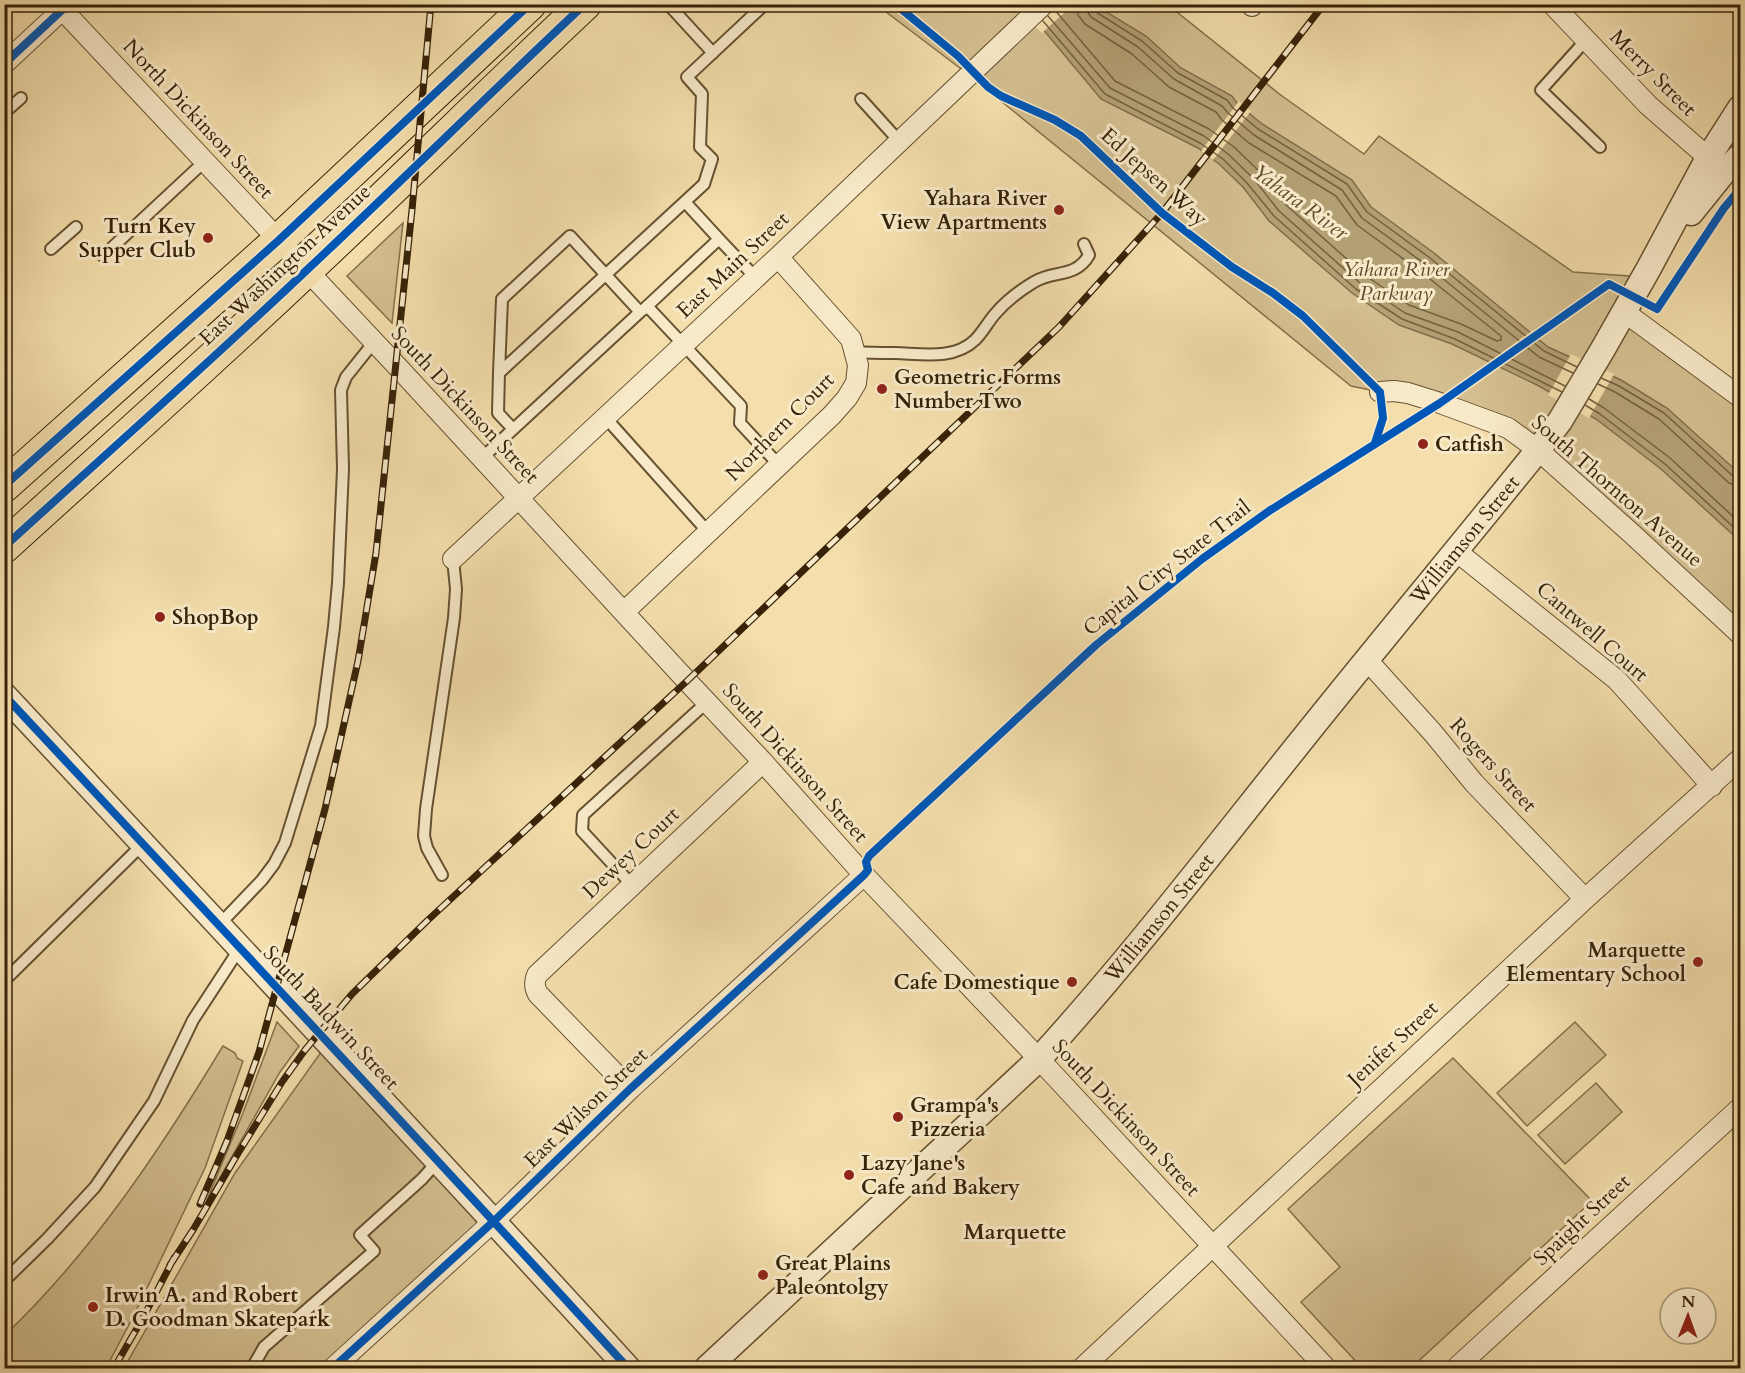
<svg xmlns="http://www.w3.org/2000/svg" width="1745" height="1373" viewBox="0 0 1745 1373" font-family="Cardo,serif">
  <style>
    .green { fill: #d4bf90; stroke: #85704c; stroke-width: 1.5 }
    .water { fill: #b39f74; stroke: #816d49; stroke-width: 1.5 }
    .pier { fill: #f4dfac }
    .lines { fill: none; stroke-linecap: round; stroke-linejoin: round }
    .shore { stroke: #74603e; stroke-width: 1.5 }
    .service-casing { stroke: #665131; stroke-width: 14 }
    .minor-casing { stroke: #665131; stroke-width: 22 }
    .tertiary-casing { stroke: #665131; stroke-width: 27 }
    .primary-casing { stroke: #362208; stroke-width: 34 }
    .service { stroke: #f8eac9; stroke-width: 10 }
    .minor { stroke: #f8eac9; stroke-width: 20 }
    .tertiary { stroke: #f8eac9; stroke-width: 24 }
    .primary { stroke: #f4dfac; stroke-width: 32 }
    .rail-casing { stroke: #362208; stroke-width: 7 }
    .rail { stroke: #f8eac9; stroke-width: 4.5; stroke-dasharray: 14; stroke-linecap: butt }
    .cycleway-casing { stroke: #f8eac9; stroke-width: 11 }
    .cycleway { stroke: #0057b8; stroke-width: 8 }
    .poi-dot { fill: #8f2418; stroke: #f8eac9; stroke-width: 2 }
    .labels { text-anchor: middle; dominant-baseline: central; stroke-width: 6; stroke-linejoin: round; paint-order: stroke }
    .street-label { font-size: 21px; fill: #362208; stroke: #f8eac9 }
    .poi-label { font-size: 21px; font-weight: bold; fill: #362208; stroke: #f8eac9; text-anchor: start }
    .park-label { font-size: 21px; font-style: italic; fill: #5e492a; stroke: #f8eac9 }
    .water-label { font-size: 22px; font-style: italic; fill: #624e2e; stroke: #f8eac9 }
    .neighbourhood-label { font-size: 22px; font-weight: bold; fill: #362208; stroke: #f8eac9 }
  </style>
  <rect width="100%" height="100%" fill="#f4dfac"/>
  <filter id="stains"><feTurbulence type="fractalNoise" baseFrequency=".00333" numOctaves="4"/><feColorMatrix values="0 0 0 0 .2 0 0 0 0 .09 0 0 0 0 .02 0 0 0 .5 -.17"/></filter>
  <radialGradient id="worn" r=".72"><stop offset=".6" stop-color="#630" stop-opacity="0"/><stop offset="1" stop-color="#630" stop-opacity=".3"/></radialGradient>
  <path class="green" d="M 877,5 L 1168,5 L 1282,96 L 1364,154 L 1379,136 L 1573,272 L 1643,277 L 1623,311 L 1740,397 L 1740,634 L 1508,428 L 1380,392 L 1351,386 L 969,75 Z
    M 403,223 L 392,323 L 347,276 Z
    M 277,1022 L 299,1046 L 280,1072 L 206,1202 L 243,1113 Z
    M 1575,1022 L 1606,1055 L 1527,1126 L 1497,1093 Z
    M 329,1041 L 494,1221 L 334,1368 L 124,1368 L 235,1173 Z
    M 223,1046 L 235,1053 L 237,1058 L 243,1061 L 205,1168 L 133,1317 L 106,1368 L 5,1368 L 5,1335 C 93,1251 160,1150 223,1046 Z
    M 1453,1058 L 1592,1201 L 1411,1368 L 1362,1368 L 1301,1302 L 1340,1267 L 1288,1209 Z
    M 1596,1083 L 1622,1112 L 1565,1164 L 1538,1135 Z"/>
  <path class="water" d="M 1016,5 L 1095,5 L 1146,36 L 1181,68 L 1232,96 L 1237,103 L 1262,124 L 1352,180 L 1371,207 L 1434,253 L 1548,347 L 1621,380 L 1667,408 L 1740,474 L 1740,541 L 1661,469 L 1596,419 L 1539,386 L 1452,344 L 1399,325 L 1352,293 L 1269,221 L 1243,187 L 1219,164 L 1198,148 L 1101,99 L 1042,28 Z"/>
  <path class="pier" d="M 1014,4 L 1073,5 L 1042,33 L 1014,7 Z
    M 1239,101 L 1251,111 L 1213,160 L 1201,151 Z
    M 1533,330 L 1540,336 L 1495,368 L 1486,364 Z
    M 1571,354 L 1614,374 L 1589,418 L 1548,395 Z"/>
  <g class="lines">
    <path class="shore" d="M 1086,4 L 1087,11 L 1091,17 L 1138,47 L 1174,79 L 1222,106 L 1228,113 L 1254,135 L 1342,190 L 1362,218 L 1425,264 L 1539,357 L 1573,373
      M 1093,4 L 1096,12 L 1142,41 L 1178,73 L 1227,100 L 1233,108 L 1258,129 L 1347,184 L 1367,212 L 1430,258 L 1544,351 L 1577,367
      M 1054,9 L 1115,81 L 1209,129 L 1234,147 L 1260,172 L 1286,205 L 1366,276 L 1409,305 L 1461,324 L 1497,341 L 1501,340 L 1501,336 L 1420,271 L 1357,225 L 1336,196 L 1249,143 L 1222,120 L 1216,112 L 1169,87 L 1132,54 L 1085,24 L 1078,15 L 1077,4
      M 1048,16 L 1110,88 L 1204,136 L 1228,154 L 1253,178 L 1279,211 L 1360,283 L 1405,313 L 1458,332 L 1565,386
      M 1043,21 L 1105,94 L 1200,143 L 1223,159 L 1247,183 L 1274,216 L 1356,289 L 1402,319 L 1455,339 L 1562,392
      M 1601,378 L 1619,386 L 1664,413 L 1734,477 L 1740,478
      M 1598,384 L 1615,392 L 1659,419 L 1729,483 L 1740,486
      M 1589,399 L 1604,408 L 1670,458 L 1740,523
      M 1585,405 L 1600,414 L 1665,464 L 1740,533"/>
    <g class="service-casing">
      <path id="service" d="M 668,4 L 713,53
        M 1586,40 L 1541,90 L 1600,147
        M 861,99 L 899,141
        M 4,113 L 21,98
        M 685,202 L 719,239
        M 51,249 L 76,227
        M 103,256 L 205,161
        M 647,306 L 741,406 L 740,423 L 779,465
        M 643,310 L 719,239 L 755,277
        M 855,352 C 869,353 883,353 896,353 C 923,354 954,360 975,340 C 983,332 988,322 995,314 C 1006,301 1019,291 1034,282 C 1054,270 1076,278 1089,255 L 1084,244
        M 499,373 L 498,413 L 513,429
        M 605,417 L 708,532
        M 482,458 L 640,312 L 570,236 L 502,299 L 499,373 L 704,184 L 712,159 L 700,147 L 702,94 L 687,77 L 765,4
        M 442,875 L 427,848 L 424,836 L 426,809 L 454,618 L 456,589 L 453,559
        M 632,885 L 582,831 L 583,815 L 707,702
        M 219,925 L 262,880 L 274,864 L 285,843 L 321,726 L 334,627 L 338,583 L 343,469 L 341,390 L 346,377 L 374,342
        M 4,981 L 143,844
        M 4,1281 L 47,1239 L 95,1187 L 154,1101 L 193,1020 L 240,948
        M 252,1368 L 264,1347 L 374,1251 L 360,1235 L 422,1179 L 438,1161"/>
    </g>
    <g class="minor-casing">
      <path id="minor" d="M 57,4 L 395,364 L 687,681 L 763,762 L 864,875 L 1039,1059 L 1326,1368
        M 1250,4 L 1252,6
        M 1552,4 L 1648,105 L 1720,168
        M 4,64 L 62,10
        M 1623,311 L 1740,397
        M 1380,392 L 1394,391 L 1408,393 L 1440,403 L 1508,428 L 1538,450 L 1631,533 L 1740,634
        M 1456,551 L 1617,680 L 1712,786
        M 453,559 L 778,257 L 1044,4
        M 624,612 L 832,415 L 847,398 L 856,383 L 858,365 L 851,339 L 778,257
        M 1367,660 L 1433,733 L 1474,783 L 1585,899
        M 630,1089 L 538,994 C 534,987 534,982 537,975 L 763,762
        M 333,1368 L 494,1221 L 630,1089 L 864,875
        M 1082,1368 L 1585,899 L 1740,759
        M 1456,1368 L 1740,1108"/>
    </g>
    <g class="tertiary-casing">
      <g id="tertiary">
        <path d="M 1691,213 L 1724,172 L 1740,156"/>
        <path d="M 4,695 C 213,919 422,1142 628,1368"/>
        <path id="s1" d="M 707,1368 L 1039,1059 C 1130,959 1212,852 1297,746 C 1376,647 1458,549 1538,450 L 1560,421 L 1603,349 L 1649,268 L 1708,158 L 1740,108"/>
      </g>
    </g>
    <g class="primary-casing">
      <path id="primary" d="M 4,486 L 279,240 L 530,4
        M 4,547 C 106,454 209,363 309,268 C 402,181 492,91 585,4"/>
    </g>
    <use href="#service" class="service"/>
    <use href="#minor" class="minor"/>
    <use href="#tertiary" class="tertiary"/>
    <use href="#primary" class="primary"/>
    <g class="rail-casing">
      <path id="rail" d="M 200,1204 L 227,1141 L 259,1052 L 325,809 L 358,661 L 376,553 L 412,210 L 431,4
        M 170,1265 L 193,1230 L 237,1155 L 282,1082 L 305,1050 L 352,994 L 428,920 L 687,681 L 1059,327 L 1162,213 L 1324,4
        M 114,1368 L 144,1316 L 174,1258"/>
    </g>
    <use href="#rail" class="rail"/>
    <g class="cycleway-casing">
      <path id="cycleway" d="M 895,4 L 958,56 L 988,87 L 1001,96 L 1055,120 L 1081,136 L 1162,213 L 1232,267 L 1273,293 L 1303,316 L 1380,392 L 1383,418 L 1375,443
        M 4,64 L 62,10 L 57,4
        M 4,486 L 279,240 L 530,4
        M 4,547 C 106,454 209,363 309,268 C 402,181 492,91 585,4
        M 4,695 C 213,919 422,1142 628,1368
        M 333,1368 L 494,1221 L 630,1089 L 864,875 L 868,870 L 866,862 L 869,856 L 1096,645 L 1202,559 L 1269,511 L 1440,403 L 1609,284 L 1657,309 L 1724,208 L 1740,189"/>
    </g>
    <use href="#cycleway" class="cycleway"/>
  </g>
  <g class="poi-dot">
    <circle cx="1059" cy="210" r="6"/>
    <circle cx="208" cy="238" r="6"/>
    <circle cx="882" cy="389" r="6"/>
    <circle cx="1423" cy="444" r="6"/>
    <circle cx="160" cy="617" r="6"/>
    <circle cx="1698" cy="962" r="6"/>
    <circle cx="1072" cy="982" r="6"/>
    <circle cx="898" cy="1117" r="6"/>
    <circle cx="849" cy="1175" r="6"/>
    <circle cx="763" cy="1275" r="6"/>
    <circle cx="93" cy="1307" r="6"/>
  </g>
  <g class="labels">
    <g class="street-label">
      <text transform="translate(1653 73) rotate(45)">Merry Street</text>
      <text transform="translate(198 119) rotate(47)">North Dickinson Street</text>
      <text transform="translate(1154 177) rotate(42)">Ed Jepsen Way</text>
      <text transform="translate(285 265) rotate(-43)">East Washington Avenue</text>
      <text transform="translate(733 265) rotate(-43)">East Main Street</text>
      <text transform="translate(465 405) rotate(47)">South Dickinson Street</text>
      <text transform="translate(780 427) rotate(-45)">Northern Court</text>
      <text transform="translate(1617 491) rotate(41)">South Thornton Avenue</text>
      <text stroke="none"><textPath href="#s1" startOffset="1125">Williamson Street</textPath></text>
      <text transform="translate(1167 568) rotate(-38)">Capital City State Trail</text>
      <text transform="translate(1592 632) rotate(41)">Cantwell Court</text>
      <text transform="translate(795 763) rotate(48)">South Dickinson Street</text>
      <text transform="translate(1493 765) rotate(48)">Rogers Street</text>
      <text transform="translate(631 853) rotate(-43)">Dewey Court</text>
      <text stroke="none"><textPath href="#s1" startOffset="639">Williamson Street</textPath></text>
      <text transform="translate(331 1018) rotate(47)">South Baldwin Street</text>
      <text transform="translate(1393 1044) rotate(-43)">Jenifer Street</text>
      <text transform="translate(586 1108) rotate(-44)">East Wilson Street</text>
      <text transform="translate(1126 1118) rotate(47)">South Dickinson Street</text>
      <text transform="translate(1582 1220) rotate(-43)">Spaight Street</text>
    </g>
    <g class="poi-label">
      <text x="1047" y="198" text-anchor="end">Yahara River<tspan x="1047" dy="24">View Apartments</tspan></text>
      <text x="196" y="226" text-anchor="end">Turn Key<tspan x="196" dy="24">Supper Club</tspan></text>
      <text x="894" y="377">Geometric Forms<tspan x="894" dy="24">Number Two</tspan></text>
      <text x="1435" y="444">Catfish</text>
      <text x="172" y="617">ShopBop</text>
      <text x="1686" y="950" text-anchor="end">Marquette<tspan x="1686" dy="24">Elementary School</tspan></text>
      <text x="1060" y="982" text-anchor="end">Cafe Domestique</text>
      <text x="910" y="1105">Grampa's<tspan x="910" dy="24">Pizzeria</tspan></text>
      <text x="861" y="1163">Lazy Jane's<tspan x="861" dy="24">Cafe and Bakery</tspan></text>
      <text x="775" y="1263">Great Plains<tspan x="775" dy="24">Paleontolgy</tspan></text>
      <text x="105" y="1295">Irwin A. and Robert<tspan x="105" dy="24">D. Goodman Skatepark</tspan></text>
    </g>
    <g class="park-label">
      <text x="1396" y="269">Yahara River<tspan x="1396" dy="24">Parkway</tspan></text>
    </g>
    <g class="water-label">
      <text transform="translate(1300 202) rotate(36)">Yahara River</text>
    </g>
    <g class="neighbourhood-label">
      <text x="1015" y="1232">Marquette</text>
    </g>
  </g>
  <rect width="1745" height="1373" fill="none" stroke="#f4dfac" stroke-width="24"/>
  <rect x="6" y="6" width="1733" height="1361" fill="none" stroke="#362208" stroke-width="3"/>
  <rect x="12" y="12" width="1721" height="1349" fill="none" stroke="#362208" stroke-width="1.5"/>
  <g transform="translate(1688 1316) rotate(1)"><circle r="28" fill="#f8eac9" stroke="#aa9a7c" stroke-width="1.5"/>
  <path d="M0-4.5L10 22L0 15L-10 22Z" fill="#8f2418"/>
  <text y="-9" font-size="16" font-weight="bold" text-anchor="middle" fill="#362208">N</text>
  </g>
  <rect width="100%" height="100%" filter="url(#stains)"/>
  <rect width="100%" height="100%" fill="url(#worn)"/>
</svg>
